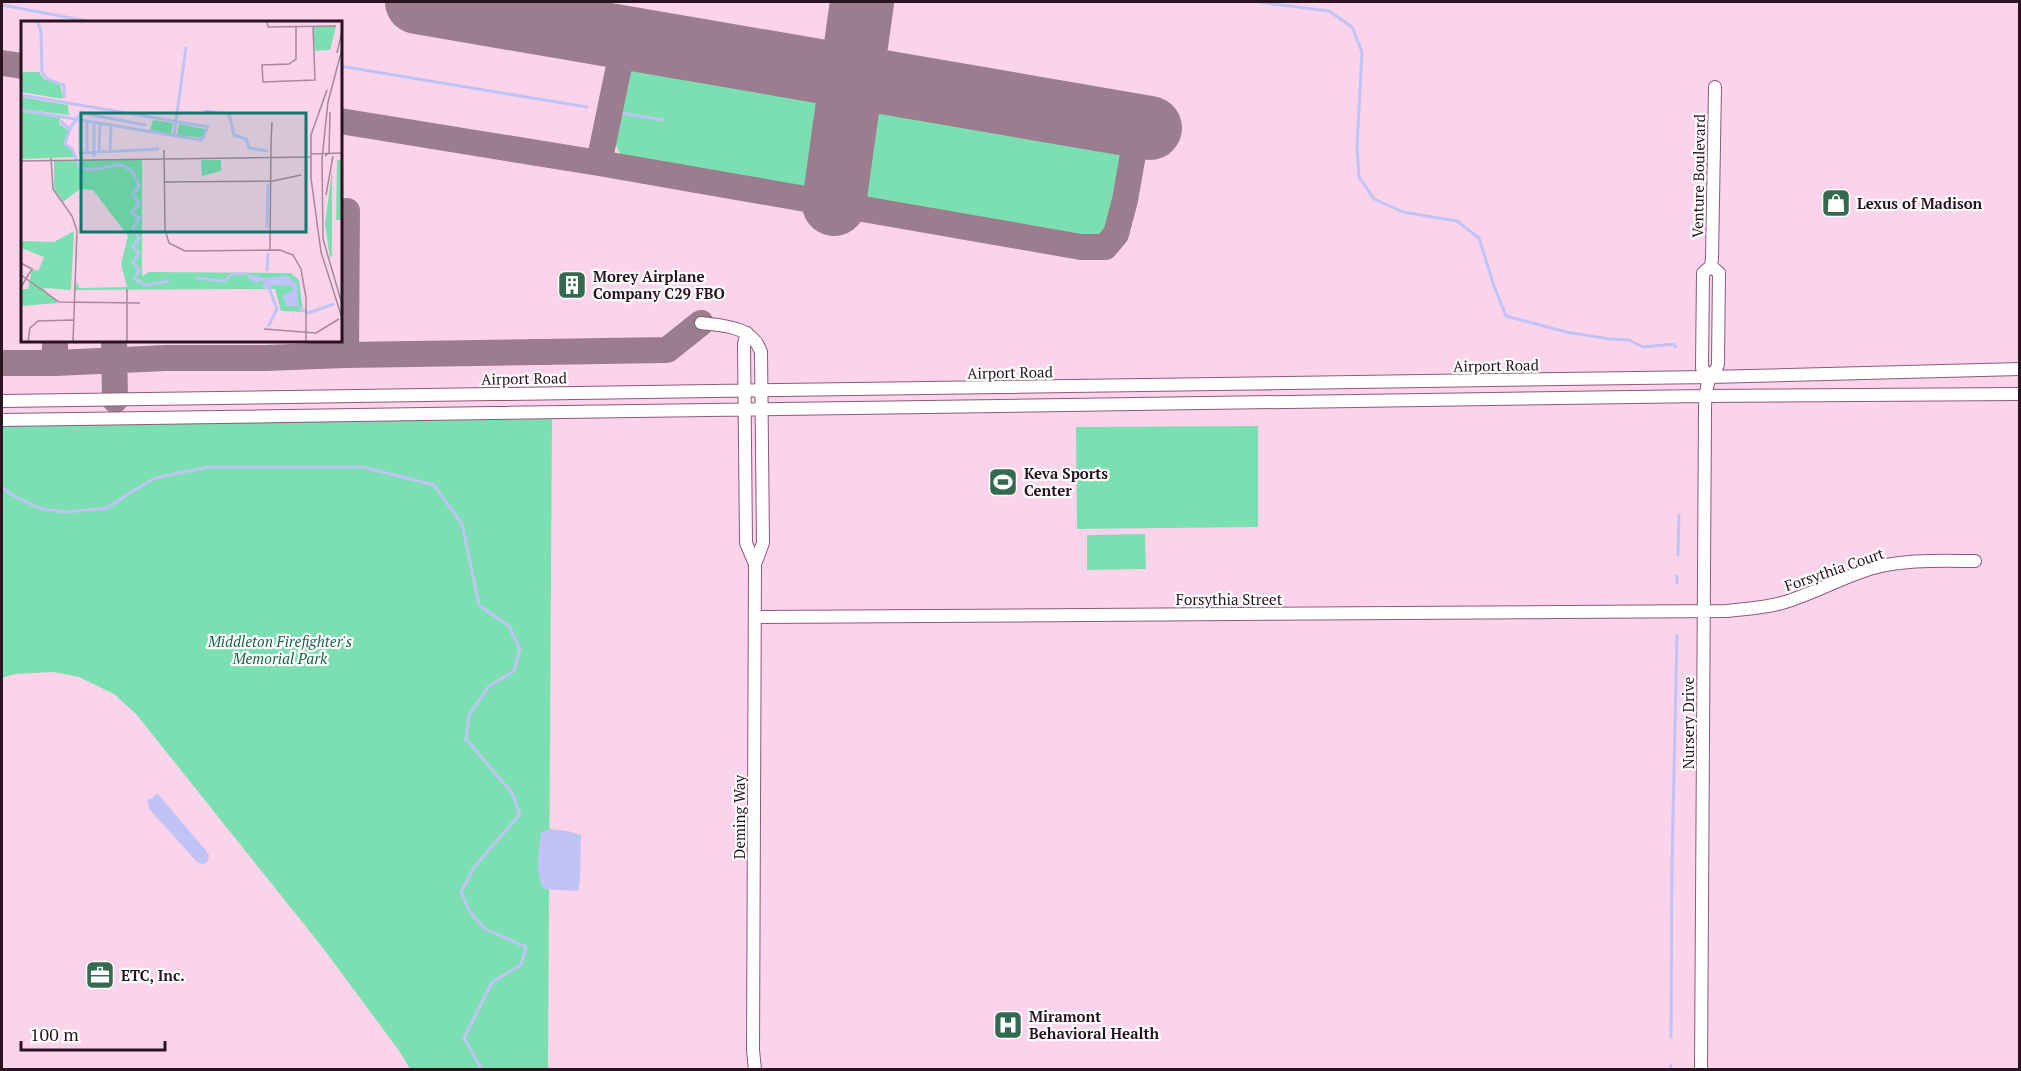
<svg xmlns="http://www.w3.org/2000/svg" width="2021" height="1071" viewBox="0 0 2021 1071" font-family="'PT Serif',serif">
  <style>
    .green { fill: #7cdfb1 }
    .water { fill: #c0c3f6 }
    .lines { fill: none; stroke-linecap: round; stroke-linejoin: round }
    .stream { stroke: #c0c3f6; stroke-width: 3 }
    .taxiway { stroke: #9c7d90; stroke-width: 26 }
    .runway { stroke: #9c7d90; stroke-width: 64 }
    .minor-casing { stroke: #8f587a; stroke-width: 14 }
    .minor { stroke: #fff; stroke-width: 12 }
    .labels { text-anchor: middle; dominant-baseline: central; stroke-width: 4.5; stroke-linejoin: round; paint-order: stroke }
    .street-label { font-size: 15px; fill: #291321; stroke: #fff }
    .poi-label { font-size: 15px; font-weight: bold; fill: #291321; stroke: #fff; text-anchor: start }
    .park-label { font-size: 15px; font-style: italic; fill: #196648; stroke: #fff }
    .inset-river { fill: none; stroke: #c0c3f6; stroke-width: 3 }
    .inset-road { fill: none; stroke: #a7879a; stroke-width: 1.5 }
    .view { fill: #0f766e; fill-opacity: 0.15; stroke: #0f766e; stroke-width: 3 }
    .inset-edge { fill: none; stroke: #291321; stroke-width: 3 }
  </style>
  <rect width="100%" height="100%" fill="#fbd4eb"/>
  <path class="green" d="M 646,62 L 825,94 L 811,191 L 638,163 C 630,160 622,158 618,150 C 610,136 622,97 625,80 L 628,71 Z
    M 877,102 L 1098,140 L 1111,144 L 1119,151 L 1122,163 L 1112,223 L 1102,236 L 1084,239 L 864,201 Z
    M 552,419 L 548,1069 L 410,1069 L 400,1052 L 323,948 L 136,714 L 114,694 L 79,677 L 54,672 L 15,674 L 2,678 L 2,426 Z
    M 1258,426 L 1258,527 L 1077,529 L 1076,427 Z
    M 1145,534 L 1146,569 L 1087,570 L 1087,535 Z"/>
  <path class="water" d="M 157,793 L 204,848 L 209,855 L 208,861 L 204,864 L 198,863 L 150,810 L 147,800 L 152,798 Z
    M 551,829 L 568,831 L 581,835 L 580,881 L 578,891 L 544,889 C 534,874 539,850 541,832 Z"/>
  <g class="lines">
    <path class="stream" d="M 1258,2 L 1329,11 L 1352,27 L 1362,52 L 1357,147 L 1359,177 L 1374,199 L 1403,212 L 1457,221 L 1479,238 L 1494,286 L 1506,316 L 1566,332 L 1610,339 L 1629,340 L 1643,347 L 1674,344 L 1676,347
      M 2,5 L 92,22
      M 340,66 L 587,107
      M 621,113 L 663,120
      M 2,488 L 18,498 L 42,509 L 66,512 L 107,508 L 131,492 L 155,478 L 208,467 L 363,467 L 434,485 L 462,524 L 479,605 L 509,626 L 520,649 L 514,671 L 489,686 L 469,715 L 466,739 L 512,793 L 520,814 L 475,866 L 461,892 L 470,912 L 485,929 L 526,947 L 521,965 L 492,982 L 464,1038 L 482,1070
      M 1678,555 L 1679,515
      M 1677,576 L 1677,583
      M 1671,1037 L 1672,863 L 1677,635
      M 1670,1070 L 1671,1065"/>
    <path class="taxiway" d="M 2,63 L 22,66
      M 340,121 L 599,163 L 1081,247 L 1105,247 L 1116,234 L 1125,200 L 1138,126
      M 599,163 L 625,37
      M 114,340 L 115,400
      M 346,355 L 347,211
      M 2,363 L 55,363 L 166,358 L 265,358 L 346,355 L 667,350 L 701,323
      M 55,363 L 55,340"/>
    <path class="runway" d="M 417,2 L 1150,128
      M 834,204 L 862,2"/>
    <g class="minor-casing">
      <path id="minor" d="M 701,323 C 725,326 752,326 761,352 L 763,543 L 755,564 L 753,1050 L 755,1070
        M 747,333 L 744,344 L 746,543 L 755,564
        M 1710,377 L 1702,368 L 1703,273 L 1711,266 L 1712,258 L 1715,87
        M 2,401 L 1710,377 L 2020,369
        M 2,420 L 1705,396 L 2020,394
        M 755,617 L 1727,611 C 1745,609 1764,608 1782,603 C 1813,594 1842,577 1873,568 C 1906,559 1941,561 1975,561
        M 1701,1070 L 1705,409 C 1705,399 1706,389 1709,380 C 1711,373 1718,371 1718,363 L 1719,273 L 1711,266"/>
    </g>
    <use href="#minor" class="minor"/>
  </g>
  <defs>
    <g id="shop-square" transform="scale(1.5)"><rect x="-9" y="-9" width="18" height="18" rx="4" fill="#336a51" stroke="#fff"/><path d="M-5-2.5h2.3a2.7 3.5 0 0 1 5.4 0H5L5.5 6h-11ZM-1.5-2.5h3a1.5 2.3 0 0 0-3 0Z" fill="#fff"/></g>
    <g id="building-square" transform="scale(1.5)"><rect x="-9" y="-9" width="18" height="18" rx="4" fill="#336a51" stroke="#fff"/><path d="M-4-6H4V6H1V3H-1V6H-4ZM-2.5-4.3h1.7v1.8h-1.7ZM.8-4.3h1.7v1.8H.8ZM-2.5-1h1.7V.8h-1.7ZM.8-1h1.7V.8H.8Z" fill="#fff"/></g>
    <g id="stadium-square" transform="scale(1.5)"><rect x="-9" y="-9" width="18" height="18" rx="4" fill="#336a51" stroke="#fff"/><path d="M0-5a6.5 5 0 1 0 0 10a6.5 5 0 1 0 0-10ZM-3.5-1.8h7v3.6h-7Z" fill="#fff"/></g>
    <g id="office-square" transform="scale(1.5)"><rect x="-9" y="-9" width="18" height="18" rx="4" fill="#336a51" stroke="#fff"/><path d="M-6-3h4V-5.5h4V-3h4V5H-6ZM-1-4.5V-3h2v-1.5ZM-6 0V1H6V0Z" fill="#fff"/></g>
    <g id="hospital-square" transform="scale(1.5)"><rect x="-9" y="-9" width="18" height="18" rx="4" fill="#336a51" stroke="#fff"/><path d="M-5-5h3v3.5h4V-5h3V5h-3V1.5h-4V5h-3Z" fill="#fff"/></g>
  </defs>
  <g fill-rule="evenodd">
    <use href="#shop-square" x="1836" y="203"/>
    <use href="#building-square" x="572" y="285"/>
    <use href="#stadium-square" x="1003" y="482"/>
    <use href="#office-square" x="100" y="975"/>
    <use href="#hospital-square" x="1008" y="1025"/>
  </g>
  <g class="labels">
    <g class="street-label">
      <text transform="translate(1698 176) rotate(-89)">Venture Boulevard</text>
      <text transform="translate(1496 365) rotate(-1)">Airport Road</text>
      <text transform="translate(1010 372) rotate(-1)">Airport Road</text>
      <text transform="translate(524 378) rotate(-1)">Airport Road</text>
      <text transform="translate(1834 569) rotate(-19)">Forsythia Court</text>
      <text x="1229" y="599">Forsythia Street</text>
      <text transform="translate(1688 723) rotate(-90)">Nursery Drive</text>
      <text transform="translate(739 817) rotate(-90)">Deming Way</text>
    </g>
    <g class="poi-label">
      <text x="1857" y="203">Lexus of Madison</text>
      <text x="593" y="276">Morey Airplane<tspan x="593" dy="17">Company C29 FBO</tspan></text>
      <text x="1024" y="473">Keva Sports<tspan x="1024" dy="17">Center</tspan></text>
      <text x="121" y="975">ETC, Inc.</text>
      <text x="1029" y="1016">Miramont<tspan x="1029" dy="17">Behavioral Health</tspan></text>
    </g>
    <g class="park-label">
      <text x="280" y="641">Middleton Firefighter's<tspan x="280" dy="17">Memorial Park</tspan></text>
    </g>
  </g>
  <g transform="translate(21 21)">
    <rect width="321" height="321" fill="#fbd4eb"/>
    <path d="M 292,5 L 315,5 L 309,29 L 294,30 ZM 0,51 L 18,51 L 23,58 L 39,63 L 42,78 L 0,71 ZM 0,76 L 47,84 L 48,94 L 0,88 ZM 0,90 L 39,97 L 38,103 L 49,110 L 43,120 L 56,136 L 0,138 ZM 132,99 L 152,102 L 150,113 L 129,109 ZM 158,103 L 184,108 L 184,117 L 156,114 ZM 121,138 L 121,255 L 128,251 L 270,252 L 278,259 L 282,291 L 260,290 L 254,268 L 53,269 L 56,261 L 58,267 L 106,266 L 100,243 L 107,215 L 72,169 L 59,168 L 42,181 L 33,167 L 33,140 ZM 180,139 L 200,139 L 200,150 L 181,155 ZM 316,139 L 321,139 L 321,199 L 315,199 ZM 311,149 L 311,235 L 309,237 L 304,203 ZM 53,210 L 50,269 L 22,267 L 37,282 L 0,285 L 0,268 L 7,268 L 11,248 L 17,250 L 23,236 L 0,227 L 0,220 L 33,221 Z" fill="#7cdfb1"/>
    <path d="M 224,252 L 243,257 L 267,255 L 276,263 L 277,285 L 265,285 L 262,274 L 272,269 L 271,265 L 252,264 L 247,269 L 241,266 L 244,260 L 232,262 Z" fill="#c0c3f6"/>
    <path class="inset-river" d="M 16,0 L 20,10 L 21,51 L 26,58 L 43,64 L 43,77M 0,74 L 188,106M 0,89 L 180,119 L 187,106M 183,90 L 208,93 L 213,114 L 225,118 L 228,127 L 247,130M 59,99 L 59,132 L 138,128M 39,100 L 49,108 L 44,123 L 51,128 L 58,145 L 67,149 L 100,144 L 111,150 L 118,164 L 112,174 L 118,182 L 111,191 L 118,197 L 112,207 L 118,217 L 112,226 L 118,232 L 112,241 L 118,249 L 114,258 L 124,264 L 148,260M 73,101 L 73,136M 49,107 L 60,92 L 125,104M 153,114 L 165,26M 66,132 L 66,100M 78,132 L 79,102M 89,132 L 90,104M 246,207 L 247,163M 246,250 L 247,232M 174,257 L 203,260 L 211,253 L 223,253M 277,286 L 287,292 L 313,283M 247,306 L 256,288 L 248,267"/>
    <path class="inset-road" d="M 246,0 L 247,6 L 315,5M 275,5 L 275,38 L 268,43 L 241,44 L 242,61 L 294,59 L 292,5M 321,28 L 307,81 L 301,138 L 302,218 L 321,283M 316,32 L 321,10M 306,69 L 290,114 L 290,157 L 300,231 L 321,297M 250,122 L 251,101M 143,129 L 144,209 L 148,222 L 164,230 L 259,229 L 272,234 L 280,248 L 285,277 L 285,321M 289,133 L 321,132M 304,135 L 308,132 L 309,91M 30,137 L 32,168 L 51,195 L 56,210 L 52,321M 0,140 L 289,136M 144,161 L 252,160 L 280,154M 305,174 L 312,135M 249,229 L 250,121M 0,242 L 11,248 L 0,266M 0,254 L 38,281 L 119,282M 243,308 L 295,312 L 318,298M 7,321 L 9,307 L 17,300 L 52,299M 106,321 L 106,268"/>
    <path class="view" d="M 60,92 L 285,92 L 285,211 L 60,211 Z"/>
    <rect width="321" height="321" class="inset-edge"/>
  </g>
  <rect width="2021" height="1071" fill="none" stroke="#291321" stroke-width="6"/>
  <path d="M21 1041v9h144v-9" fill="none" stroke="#291321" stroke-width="3"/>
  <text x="30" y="1041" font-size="18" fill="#291321" stroke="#ffffff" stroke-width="4.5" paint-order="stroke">100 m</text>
</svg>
